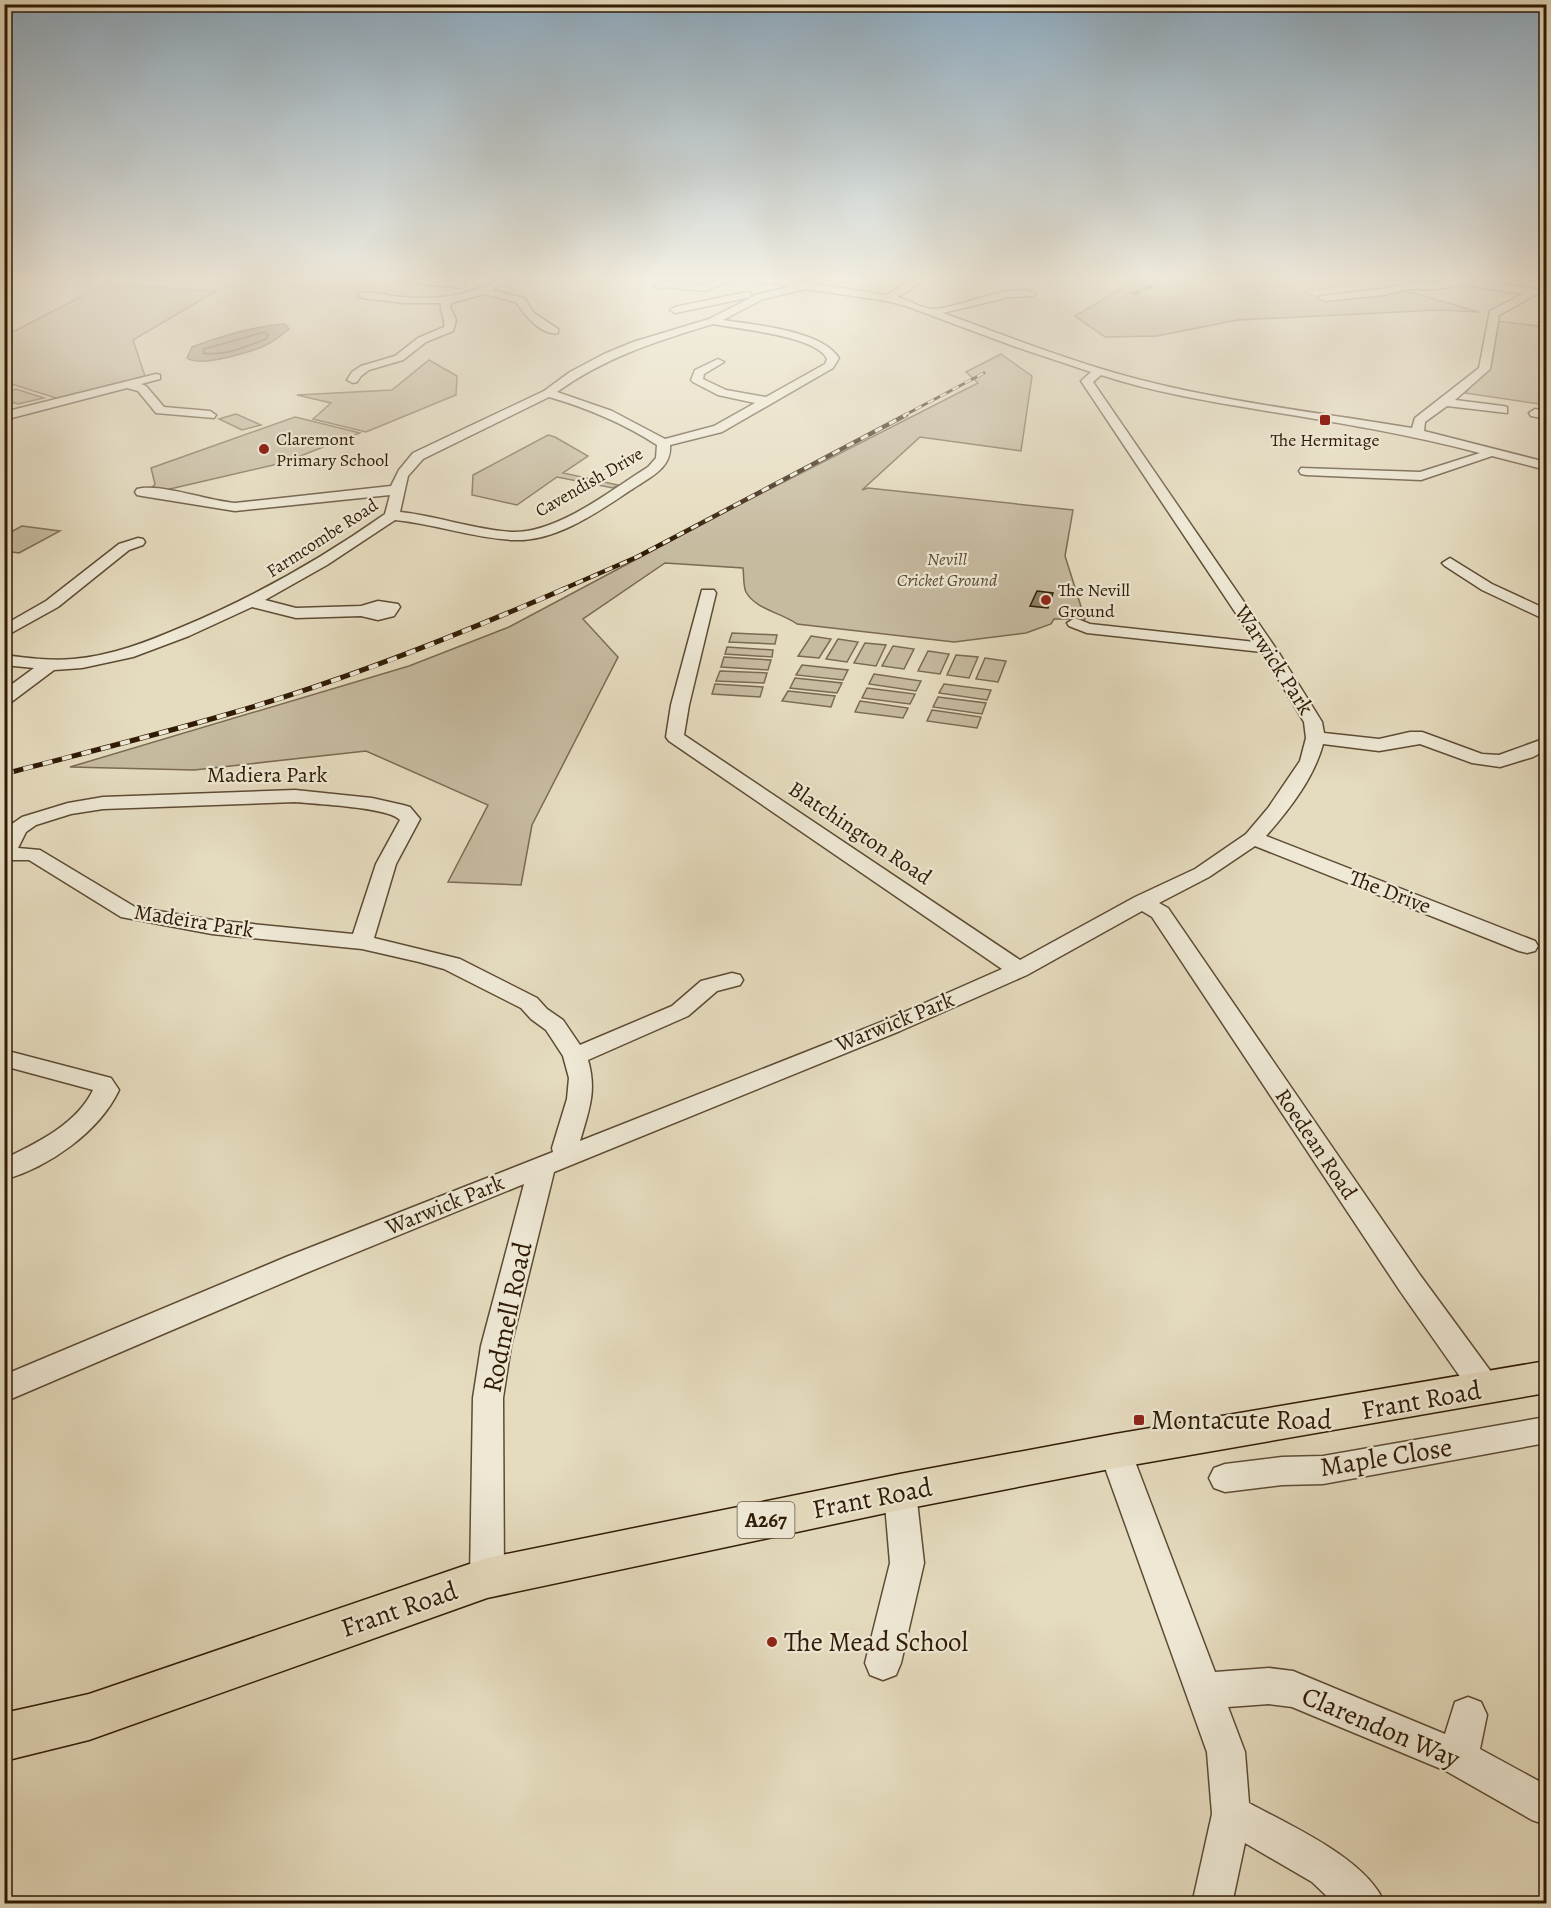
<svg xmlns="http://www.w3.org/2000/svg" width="1551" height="1908" viewBox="0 0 1551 1908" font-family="Alegreya,serif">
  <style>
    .green { fill: #c6ba9f; stroke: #7b6a52; stroke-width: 1.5 }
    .water { fill: #a79a7f; stroke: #77674e; stroke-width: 1.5 }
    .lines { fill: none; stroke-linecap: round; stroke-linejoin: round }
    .shore { stroke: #6c5a42; stroke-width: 1.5 }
    .building { fill: #8e7f65; stroke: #301b05; stroke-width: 1.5 }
    .minor-casing { stroke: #5d4b33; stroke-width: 3 }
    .major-casing { stroke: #301b05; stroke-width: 3 }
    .minor { fill: #eee8d5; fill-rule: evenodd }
    .major { fill: #e5dbbe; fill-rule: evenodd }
    .rail-far2-casing { stroke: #301b05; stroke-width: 3 }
    .rail-far1-casing { stroke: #301b05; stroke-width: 4.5 }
    .rail-casing { stroke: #301b05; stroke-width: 5 }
    .rail-far2 { stroke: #eee8d5; stroke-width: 2; stroke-dasharray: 7; stroke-linecap: butt }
    .rail-far1 { stroke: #eee8d5; stroke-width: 3; stroke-dasharray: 8; stroke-linecap: butt }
    .rail { stroke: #eee8d5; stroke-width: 4; stroke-dasharray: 10; stroke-linecap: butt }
    .poi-dot { fill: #8f2418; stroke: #eee8d5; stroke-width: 2 }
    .labels { text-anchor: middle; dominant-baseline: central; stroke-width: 4.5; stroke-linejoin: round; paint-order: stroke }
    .far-poi-label { font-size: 18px; fill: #301b05; stroke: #eee8d5; text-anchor: start }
    .far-street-label { font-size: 18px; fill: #301b05; stroke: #eee8d5 }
    .far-park-label { font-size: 18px; font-style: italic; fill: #5d4b33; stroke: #eee8d5 }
    .shield { fill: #eee8d5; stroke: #695843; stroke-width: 1.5 }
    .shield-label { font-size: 21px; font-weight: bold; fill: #301b05 }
    .street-label { font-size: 22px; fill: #301b05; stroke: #eee8d5 }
    .near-street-label { font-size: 27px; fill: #301b05; stroke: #eee8d5 }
    .near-poi-label { font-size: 27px; fill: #301b05; stroke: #eee8d5; text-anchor: start }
  </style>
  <rect width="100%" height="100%" fill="#e5dbbe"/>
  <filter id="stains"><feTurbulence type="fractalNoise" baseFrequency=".00333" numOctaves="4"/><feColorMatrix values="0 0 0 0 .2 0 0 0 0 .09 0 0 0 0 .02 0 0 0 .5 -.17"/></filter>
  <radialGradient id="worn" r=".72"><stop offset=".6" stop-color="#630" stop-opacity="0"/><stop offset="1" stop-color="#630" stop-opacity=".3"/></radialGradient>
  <path class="green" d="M 1136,279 L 1378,279 L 1304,292 L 1322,299 L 1400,289 L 1479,312 L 1438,310 L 1238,320 L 1157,336 L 1105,337 L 1075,316 L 1131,283 Z
    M 105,284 L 216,291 L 133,340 L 145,376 L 59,399 L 5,382 L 5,336 Z
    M 1497,321 L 1546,327 L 1546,405 L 1465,393 C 1494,364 1492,361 1497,321 Z
    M 1001,354 L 1032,376 L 1021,451 L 920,437 L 862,490 L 868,488 L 1073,510 L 1065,556 L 1085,619 L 1054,619 L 1051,624 L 1026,633 L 954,642 L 797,624 C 782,613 755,609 746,592 C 743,586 744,575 743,568 L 665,563 L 583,619 L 618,657 L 532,825 L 521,885 L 448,882 L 488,805 L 366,751 L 194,770 L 70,767 L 409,666 L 509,627 L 727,511 L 978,383 L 966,372 Z
    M 429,360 L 457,376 L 456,395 L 366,432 L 313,419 L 331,403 L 297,395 L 392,390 Z
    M 16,389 L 44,398 L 18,404 L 5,400 L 5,392 Z
    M 236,414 L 261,425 L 242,430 L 219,419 Z
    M 295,417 L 360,433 L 282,463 L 157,492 L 149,491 L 155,484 L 151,468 Z
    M 548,435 L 555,437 L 588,456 L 563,473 L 618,485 L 613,488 L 557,477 L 517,505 L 472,495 L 473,475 Z
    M 22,526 L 60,531 L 19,553 L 5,551 L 5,535 Z
    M 732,633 L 777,635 L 775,644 L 729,642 Z
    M 811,636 L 831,639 L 819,658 L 798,656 Z
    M 838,639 L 858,642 L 847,662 L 826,659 Z
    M 865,643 L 886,645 L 876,666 L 854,663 Z
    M 893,646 L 914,649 L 904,669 L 882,666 Z
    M 727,647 L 773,650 L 772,657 L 725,654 Z
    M 928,651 L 949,654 L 940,674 L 918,671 Z
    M 956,655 L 978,657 L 969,678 L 947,675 Z
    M 724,657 L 771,660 L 768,670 L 721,667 Z
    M 985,658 L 1006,661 L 998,682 L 976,679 Z
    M 802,665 L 848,670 L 843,680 L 796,675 Z
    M 720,671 L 767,673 L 764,683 L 716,681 Z
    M 874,674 L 921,681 L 916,691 L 869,684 Z
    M 795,678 L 842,683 L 837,693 L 790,688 Z
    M 715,684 L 763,687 L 760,697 L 712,694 Z
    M 944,684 L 991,690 L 987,700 L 939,693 Z
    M 867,688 L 915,694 L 910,704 L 862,698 Z
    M 788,691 L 835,696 L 831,707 L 782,701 Z
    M 938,697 L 986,703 L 982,714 L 933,707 Z
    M 860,701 L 908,708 L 903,718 L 855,712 Z
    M 932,710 L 981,717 L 977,728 L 927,721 Z"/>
  <path class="water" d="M 285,324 L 289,329 C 283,334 277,339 270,343 C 256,351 200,368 187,358 L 192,347 C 221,336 254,326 285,324 Z"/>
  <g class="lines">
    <path class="shore" d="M 265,332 L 268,335 L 266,339 C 247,346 224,357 203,353 L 204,349 Z"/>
  </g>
  <path class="building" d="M 1037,591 L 1053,593 L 1048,608 L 1030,606 Z"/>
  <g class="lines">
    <g class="minor-casing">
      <path id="minor" d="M 404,279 C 418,278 455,277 466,285 L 461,288 L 409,282 Z
        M 503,279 L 515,279 L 492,290 L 524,298 L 534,313 L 558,329 L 558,333 C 541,336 524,314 516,302 L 484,294 L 451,303 L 450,307 L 456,320 L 453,331 L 426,342 L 403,360 L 369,370 L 361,376 L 357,382 L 353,383 L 347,380 L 352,372 L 361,366 L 395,356 L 418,338 L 444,327 C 446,318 439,312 441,303 L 403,303 L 363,298 L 359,297 L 359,293 C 373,291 388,296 402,297 C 445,300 464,295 503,279 Z
        M 721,279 L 734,279 L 705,291 L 665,287 L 659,289 L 654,286 L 664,281 L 704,285 Z
        M 755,279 L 777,279 L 805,283 L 805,279 L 815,279 L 814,284 L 887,295 L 913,279 L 923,279 L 907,292 L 897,297 C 908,300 923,309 933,309 C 957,309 1016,280 1035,294 L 1033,296 L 1009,297 L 943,313 C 1007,336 1071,362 1137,379 C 1225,402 1322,413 1412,428 L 1415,418 L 1479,368 L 1490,311 L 1523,294 L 1463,285 L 1437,289 L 1409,289 L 1383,295 L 1324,301 L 1319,298 L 1320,296 L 1383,289 L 1409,283 L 1437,283 L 1463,279 L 1536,289 L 1541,292 L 1499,315 L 1490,369 L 1455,400 L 1503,406 L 1507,407 L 1507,413 L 1447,406 L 1425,422 L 1424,431 L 1546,462 L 1546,470 L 1492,456 L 1421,480 L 1306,475 L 1301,474 L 1299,471 L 1301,468 L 1420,472 L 1480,453 C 1408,434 1335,422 1261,410 C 1207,401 1153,392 1101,375 L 1093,382 L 1279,653 L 1322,722 L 1324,733 L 1379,739 L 1410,732 L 1422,732 L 1482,754 L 1499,755 L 1546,738 L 1546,750 L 1533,757 L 1500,767 L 1472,763 L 1420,744 L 1379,751 L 1323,744 C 1314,778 1289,810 1266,836 L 1535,941 L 1538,946 L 1535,951 L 1527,953 L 1519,951 L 1255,846 L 1209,877 L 1159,903 L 1168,908 L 1420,1275 L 1497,1380 L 1501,1389 L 1497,1398 L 1486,1402 L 1475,1398 L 1400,1291 L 1152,917 L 1142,911 L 1027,975 L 900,1031 L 554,1172 L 511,1346 L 503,1398 L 504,1578 L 499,1589 L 487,1594 L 475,1589 L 470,1578 L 473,1398 L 481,1346 L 524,1184 L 306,1273 L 4,1402 L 4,1375 L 286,1257 L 553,1152 L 552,1148 L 567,1099 L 569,1078 L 563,1056 L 546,1030 L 531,1019 L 521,1008 L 444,969 L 419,962 L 362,949 L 212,934 L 121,917 L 29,860 L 4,860 L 4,834 L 12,824 L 22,817 L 68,803 L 103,797 L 295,790 L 372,798 L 403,805 L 410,807 L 420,819 L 396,864 L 374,938 L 460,959 L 537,998 L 547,1009 L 563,1020 L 580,1045 L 672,1006 L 701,981 L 732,973 L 740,975 L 743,980 L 740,985 L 717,991 L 688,1016 L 588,1060 C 597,1091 589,1110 580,1141 L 884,1021 L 1002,969 L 669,741 L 666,737 L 671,705 L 702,590 L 714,590 L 716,593 L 689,705 L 684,735 L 1020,960 L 1135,897 L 1195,869 L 1246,834 L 1268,808 L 1300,761 L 1306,738 L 1304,722 L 1262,652 L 1087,633 L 1069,626 L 1067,623 L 1075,618 L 1090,624 L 1255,642 L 1081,381 L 1091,372 L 1016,347 L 906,306 L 887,301 L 806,289 L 763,299 L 723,320 C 755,325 821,330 839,358 L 833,368 L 722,432 L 670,445 C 672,468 650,477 634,488 C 599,511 557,542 513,540 C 473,538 435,524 395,520 L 327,565 L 265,600 L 296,608 L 361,606 L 378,601 L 398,604 L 400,607 L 394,616 L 378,620 L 361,616 L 296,618 L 252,607 L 189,636 L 133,657 L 82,668 L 54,670 L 10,703 L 4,704 L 4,690 L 34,668 L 4,665 L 4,655 C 27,658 50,661 73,659 C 111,656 147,642 182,627 C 254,597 321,559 385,514 L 390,495 L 235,511 L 142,496 L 137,495 L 135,492 L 137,489 C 161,483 208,501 235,503 L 391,486 L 399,470 L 413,453 L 544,391 L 570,372 L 604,354 L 633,342 L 709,319 L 756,295 L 791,286 L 760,282 ZM 713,324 C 738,329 817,336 827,359 L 825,364 L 766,397 L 726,390 L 703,379 L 704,374 L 724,362 L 718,359 L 695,370 L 691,380 L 693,382 L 718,395 L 755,403 L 714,426 L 665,439 L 612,411 L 557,392 C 605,357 658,341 713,324 ZM 549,397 C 587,408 623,423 657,445 L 656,458 L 648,467 C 611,490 558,533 513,532 C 475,530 438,516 400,512 L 408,476 L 423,459 ZM 295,802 C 314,804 389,807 400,820 L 376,864 L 353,934 L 212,920 L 135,907 L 40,850 L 18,848 L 26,832 L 36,825 L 71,814 L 103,809 Z
        M 747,292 L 751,293 L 751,297 L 675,313 L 670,310 L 675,307 Z
        M 156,374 L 160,375 L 160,379 L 141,384 L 146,386 L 164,407 L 210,411 L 216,415 L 214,418 L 156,413 L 138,391 L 127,388 L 4,420 L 4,412 Z
        M 1535,409 L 1546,411 L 1546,419 L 1531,416 L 1529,413 Z
        M 138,538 L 143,539 L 145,542 L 143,545 L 129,550 L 58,607 L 4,637 L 4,625 L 46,601 L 119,544 Z
        M 1450,558 L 1492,584 L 1546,609 L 1546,620 L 1482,590 L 1445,566 L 1442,563 Z
        M 4,1050 L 111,1078 L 119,1090 C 99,1132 49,1167 4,1180 L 4,1159 C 37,1143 77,1124 93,1090 L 4,1066 Z
        M 1546,1417 L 1546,1443 L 1323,1484 L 1282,1485 L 1225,1492 L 1214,1488 L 1209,1478 L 1214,1468 L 1225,1464 L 1282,1457 L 1323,1456 Z
        M 1115,1437 L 1126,1441 L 1131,1451 L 1215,1672 L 1269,1668 L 1293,1671 L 1445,1734 L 1455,1702 L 1468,1697 L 1481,1702 L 1487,1715 L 1480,1749 L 1546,1785 L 1546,1825 L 1532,1820 L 1446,1771 L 1292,1707 L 1269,1704 L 1228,1707 L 1245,1752 L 1249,1803 C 1291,1826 1367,1859 1385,1904 L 1335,1904 L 1312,1882 L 1245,1843 L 1232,1904 L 1192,1904 L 1212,1814 L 1207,1752 L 1099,1451 L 1104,1441 Z
        M 900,1478 L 912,1482 L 916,1492 L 924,1563 L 901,1663 L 896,1675 L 883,1680 L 870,1675 L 865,1663 L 890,1563 L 884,1492 L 888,1482 Z"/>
    </g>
    <g class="major-casing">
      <path id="major" d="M 1546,1361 L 1546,1393 L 1115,1468 L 900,1510 L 487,1598 L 89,1740 L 4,1761 L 4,1713 L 89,1694 L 487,1558 L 900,1474 L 1115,1434 Z"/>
    </g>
    <use href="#minor" class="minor"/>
    <use href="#major" class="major"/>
    <g class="rail-far2-casing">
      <path id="rail-far2" d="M 1126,297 L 1169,279
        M 903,416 L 984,373"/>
    </g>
    <g class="rail-far1-casing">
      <path id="rail-far1" d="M 561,590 L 637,557 L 906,415"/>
    </g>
    <g class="rail-casing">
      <path id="rail" d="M 4,774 C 80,754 157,735 232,713 C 346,680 456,636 564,589"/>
    </g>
    <use href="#rail-far2" class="rail-far2"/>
    <use href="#rail-far1" class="rail-far1"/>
    <use href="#rail" class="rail"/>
  </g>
  <linearGradient id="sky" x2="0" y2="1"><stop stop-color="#8eaabe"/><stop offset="0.51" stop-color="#f3efe2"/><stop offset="1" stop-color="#f3efe2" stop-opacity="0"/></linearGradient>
  <rect width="1551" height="546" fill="url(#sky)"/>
  <g class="poi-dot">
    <rect x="1319" y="414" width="12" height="12" rx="3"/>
    <circle cx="264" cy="449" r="6"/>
    <circle cx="1046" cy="600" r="6"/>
    <rect x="1133" y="1414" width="12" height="12" rx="3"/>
    <circle cx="772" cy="1642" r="6"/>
  </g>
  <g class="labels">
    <g class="far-poi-label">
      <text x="276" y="439">Claremont<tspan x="276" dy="21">Primary School</tspan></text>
      <text x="1325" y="440" text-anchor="middle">The Hermitage</text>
      <text x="1058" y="590">The Nevill<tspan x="1058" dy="21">Ground</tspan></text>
    </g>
    <g class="far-street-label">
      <text transform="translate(589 482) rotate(-30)">Cavendish Drive</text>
      <text transform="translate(322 538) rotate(-33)">Farmcombe Road</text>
    </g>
    <g class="far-park-label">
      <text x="947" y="559">Nevill<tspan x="947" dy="21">Cricket Ground</tspan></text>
    </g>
    <rect class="shield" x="737.5" y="1502" width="57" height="36" rx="4.5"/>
    <g class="shield-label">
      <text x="766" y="1520">A267</text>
    </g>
    <g class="street-label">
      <text transform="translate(1274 660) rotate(57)">Warwick Park</text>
      <text x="267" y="775">Madiera Park</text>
      <text transform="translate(860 833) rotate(34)">Blatchington Road</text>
      <text transform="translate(1390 892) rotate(21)">The Drive</text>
      <text transform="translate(194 921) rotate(9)">Madeira Park</text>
      <text transform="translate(895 1022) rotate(-22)">Warwick Park</text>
      <text transform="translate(1316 1144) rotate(56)">Roedean Road</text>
      <text transform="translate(445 1205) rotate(-22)">Warwick Park</text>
    </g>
    <g class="near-street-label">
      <text transform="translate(507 1317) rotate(-78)">Rodmell Road</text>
      <text transform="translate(1421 1400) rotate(-10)">Frant Road</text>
      <text transform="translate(1386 1457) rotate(-9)">Maple Close</text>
      <text transform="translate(872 1498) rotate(-11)">Frant Road</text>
      <text transform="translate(399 1609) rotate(-19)">Frant Road</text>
      <text transform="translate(1381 1727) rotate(23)">Clarendon Way</text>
    </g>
    <g class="near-poi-label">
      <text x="1151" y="1420">Montacute Road</text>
      <text x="784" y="1642">The Mead School</text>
    </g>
  </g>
  <rect width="1551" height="1908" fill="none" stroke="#e5dbbe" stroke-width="24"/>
  <rect x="6" y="6" width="1539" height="1896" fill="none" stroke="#301b05" stroke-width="3"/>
  <rect x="12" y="12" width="1527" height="1884" fill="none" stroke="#301b05" stroke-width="1.5"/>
  <rect width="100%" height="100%" filter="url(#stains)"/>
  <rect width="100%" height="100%" fill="url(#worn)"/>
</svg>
